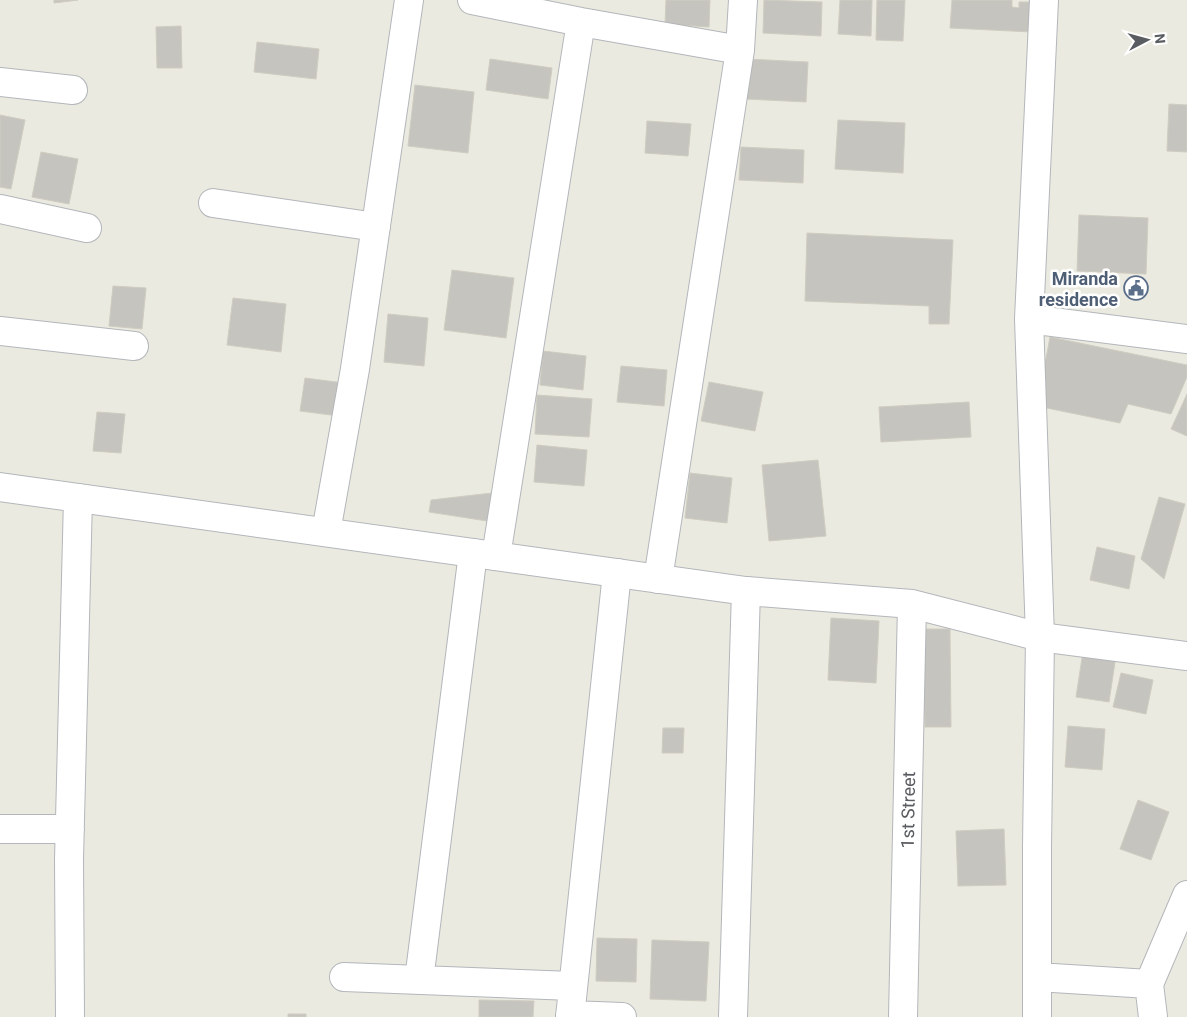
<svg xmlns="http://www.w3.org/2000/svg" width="1187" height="1017" viewBox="0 0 1187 1017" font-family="Roboto,sans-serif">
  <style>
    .building { fill: #c6c4be; stroke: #cfccc0 }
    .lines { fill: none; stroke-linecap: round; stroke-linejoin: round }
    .minor-casing { stroke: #b3b6ba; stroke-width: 30 }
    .tertiary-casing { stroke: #b3b6ba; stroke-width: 30 }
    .minor { stroke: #fff; stroke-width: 28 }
    .tertiary { stroke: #fff; stroke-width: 28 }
    .labels { text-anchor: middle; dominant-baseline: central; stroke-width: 5; stroke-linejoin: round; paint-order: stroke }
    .service-label { font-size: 18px; font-weight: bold; fill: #4e5e75; stroke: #fff; text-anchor: end }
    .street-label { font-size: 18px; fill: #595c60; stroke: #fff }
  </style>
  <rect width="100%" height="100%" fill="#ebeae1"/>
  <path class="building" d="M 54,0 L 78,0 L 54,3 Z
    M 666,0 L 710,0 L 709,27 L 665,24 Z
    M 764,0 L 822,2 L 821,36 L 763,33 Z
    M 840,0 L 872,0 L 871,36 L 838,34 Z
    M 877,0 L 905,0 L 903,41 L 876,40 Z
    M 952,0 L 1012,0 L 1012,7 L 1019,8 L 1019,2 L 1033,2 L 1031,32 L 950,28 Z
    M 181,26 L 182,68 L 157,68 L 156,27 Z
    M 257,42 L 319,49 L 316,79 L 254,72 Z
    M 490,59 L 552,68 L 548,99 L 486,90 Z
    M 747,59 L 808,62 L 806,102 L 745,99 Z
    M 415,85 L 474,92 L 468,153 L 408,146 Z
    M 1169,104 L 1187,105 L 1187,152 L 1167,151 Z
    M 0,115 L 25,120 L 11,189 L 0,187 Z
    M 838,120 L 905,123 L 903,173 L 835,169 Z
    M 647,121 L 691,124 L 688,156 L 645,153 Z
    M 741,147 L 804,150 L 803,183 L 739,180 Z
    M 41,152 L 78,159 L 69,204 L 32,197 Z
    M 1079,215 L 1148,218 L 1146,274 L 1077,271 Z
    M 807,233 L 953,240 L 949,324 L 929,324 L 929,306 L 805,301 Z
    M 452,270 L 514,278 L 506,338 L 444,330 Z
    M 113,286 L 146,288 L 142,329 L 109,326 Z
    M 233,298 L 286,304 L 281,352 L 227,345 Z
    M 388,314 L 428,318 L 424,366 L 384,362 Z
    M 1050,337 L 1187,365 L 1187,377 L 1171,414 L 1128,404 L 1120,423 L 1037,406 Z
    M 543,351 L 586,356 L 583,390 L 540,385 Z
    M 621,366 L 667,370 L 664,406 L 617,402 Z
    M 305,378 L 344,383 L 339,416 L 300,411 Z
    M 709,382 L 763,392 L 755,431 L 701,421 Z
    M 1187,394 L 1187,436 L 1171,429 Z
    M 537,395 L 592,399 L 589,437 L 535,434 Z
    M 969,402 L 971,437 L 881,442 L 879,407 Z
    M 97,412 L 125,414 L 121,453 L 93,451 Z
    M 537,445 L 587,450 L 584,486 L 534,482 Z
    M 818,460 L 826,536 L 769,541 L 762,465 Z
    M 690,473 L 732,478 L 727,523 L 685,518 Z
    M 492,493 L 487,521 L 429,512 L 431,500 Z
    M 1159,497 L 1185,504 L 1164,579 L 1141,559 Z
    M 1097,547 L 1135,556 L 1129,589 L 1090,580 Z
    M 831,618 L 879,621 L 876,683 L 828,680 Z
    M 924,629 L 950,629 L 951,727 L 925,727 Z
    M 1084,645 L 1117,649 L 1109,702 L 1076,697 Z
    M 1121,673 L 1153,680 L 1146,714 L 1113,707 Z
    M 1068,726 L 1105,729 L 1102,770 L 1065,767 Z
    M 663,728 L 684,728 L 683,753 L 662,753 Z
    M 1138,800 L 1169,812 L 1151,860 L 1120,849 Z
    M 1004,829 L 1006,885 L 958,886 L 956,831 Z
    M 597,938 L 637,939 L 636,982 L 596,981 Z
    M 652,940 L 709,942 L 706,1001 L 650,999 Z
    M 479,1000 L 534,1001 L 533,1017 L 479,1017 Z
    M 288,1014 L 306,1014 L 306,1017 L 288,1017 Z"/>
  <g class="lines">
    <g class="minor-casing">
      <path id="minor" d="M 472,0 L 581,22 L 740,50
        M 0,82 L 73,90
        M 213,203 L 376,227
        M 0,209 L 87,228
        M 1029,319 L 1187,339
        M 0,331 L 134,346
        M 326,532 L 355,369 L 409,0
        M 496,556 L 581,22
        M 658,579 L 740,50 L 743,0
        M 0,829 L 70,829
        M 344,977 L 572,986
        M 1037,977 L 1149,984
        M 419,980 L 473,553
        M 570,1015 L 622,1017
        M 70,1017 L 69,860 L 78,498
        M 570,1017 L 617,573
        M 733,1017 L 746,591
        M 1037,1017 L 1037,846 L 1040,637 L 1029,319 L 1044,0
        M 1153,1017 L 1149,984 L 1187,895"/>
    </g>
    <g class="tertiary-casing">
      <path id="tertiary" d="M 0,487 L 746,591 L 912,604 L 1040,637 L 1187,656
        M 903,1017 L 912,604"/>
    </g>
    <use href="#minor" class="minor"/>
    <use href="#tertiary" class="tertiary"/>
  </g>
  <defs>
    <g id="civic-ring" transform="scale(1.25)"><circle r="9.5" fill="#fff" stroke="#5c6f8a" stroke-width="1.5"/><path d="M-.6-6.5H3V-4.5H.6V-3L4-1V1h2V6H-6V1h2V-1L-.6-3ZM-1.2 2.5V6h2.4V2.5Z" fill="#5c6f8a"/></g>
  </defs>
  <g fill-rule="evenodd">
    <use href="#civic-ring" x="1136" y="288"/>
  </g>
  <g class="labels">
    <g class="service-label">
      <text x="1118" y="278">Miranda<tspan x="1118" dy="21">residence</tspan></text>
    </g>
    <g class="street-label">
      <text transform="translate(908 810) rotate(-89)">1st Street</text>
    </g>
  </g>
  <g transform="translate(1147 40) rotate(84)" stroke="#ffffff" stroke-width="4" paint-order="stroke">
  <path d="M0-4L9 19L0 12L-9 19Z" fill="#595c60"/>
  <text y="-8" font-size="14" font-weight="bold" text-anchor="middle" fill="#595c60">N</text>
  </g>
</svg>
